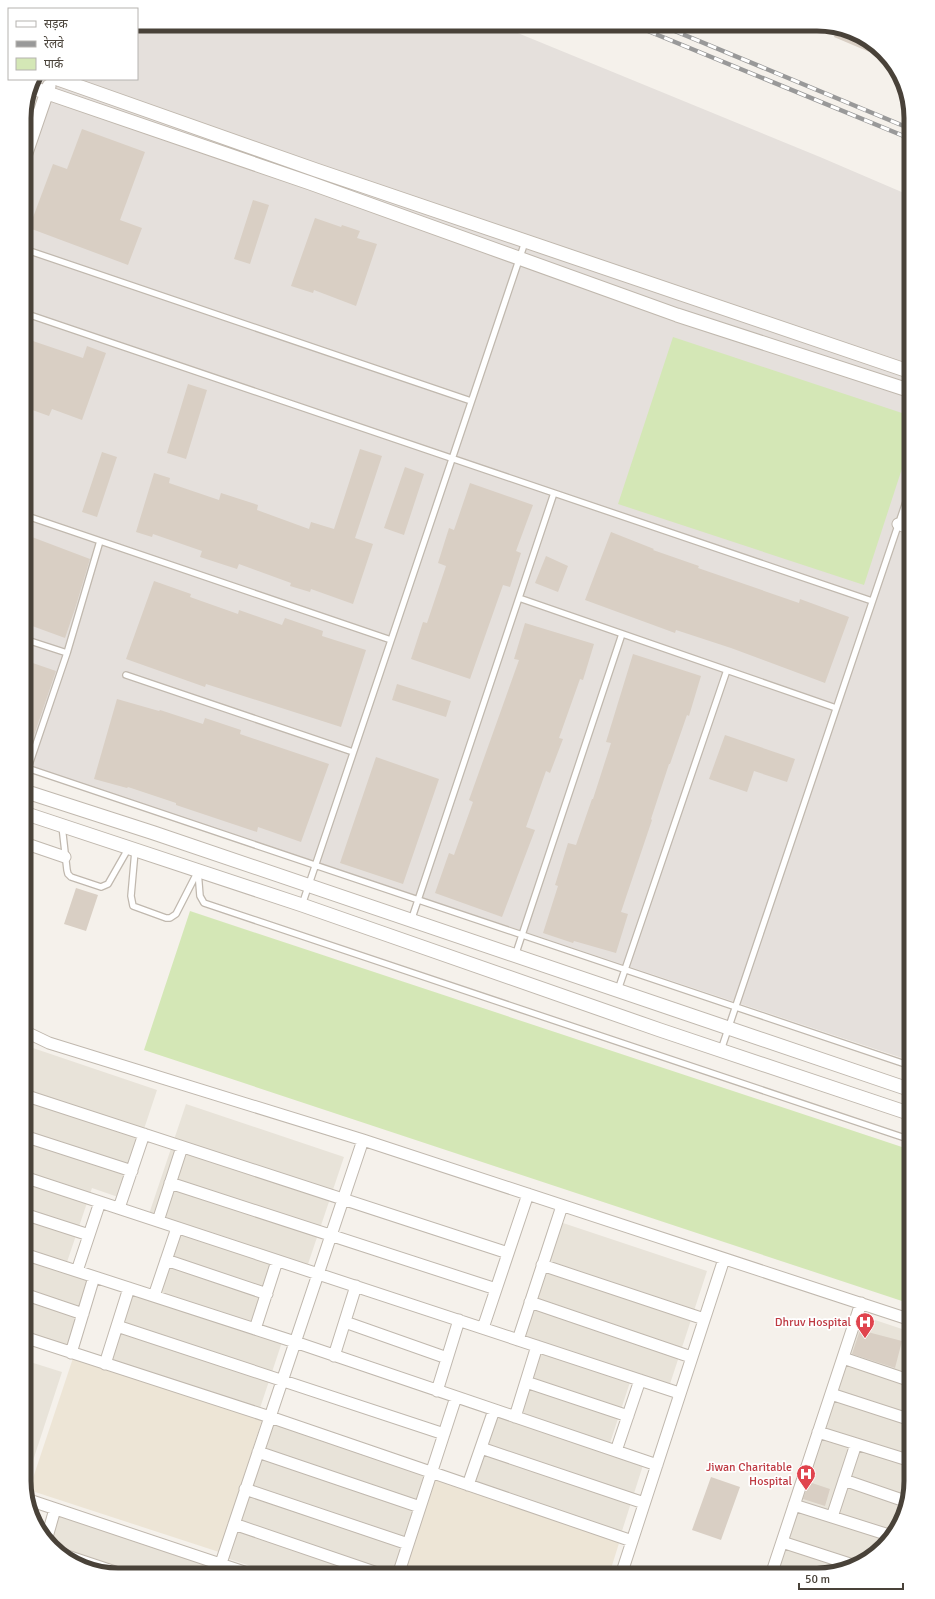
<svg xmlns="http://www.w3.org/2000/svg" width="935" height="1599" viewBox="0 0 935 1599" font-family="Signika,'Noto Sans Devanagari',sans-serif">
  <style>
    .residential { fill: #e8e3d9 }
    .industrial { fill: #e5e0dc }
    .education { fill: #ede5d6 }
    .green { fill: #d4e7b6 }
    .building { fill: #d9cfc4 }
    .lines { fill: none; stroke-linecap: round; stroke-linejoin: round }
    .service-casing { stroke: #c0b8ae; stroke-width: 8 }
    .minor-casing { stroke: #c0b8ae; stroke-width: 13 }
    .tertiary-casing { stroke: #c0b8ae; stroke-width: 15 }
    .service { stroke: #fff; stroke-width: 5.5 }
    .minor { stroke: #fff; stroke-width: 11 }
    .tertiary { stroke: #fff; stroke-width: 13 }
    .rail-casing { stroke: #999; stroke-width: 4.5 }
    .rail { stroke: #fff; stroke-width: 3; stroke-dasharray: 9; stroke-linecap: butt }
    .labels { text-anchor: middle; dominant-baseline: central; stroke-width: 3.5; stroke-linejoin: round; paint-order: stroke }
    .health-label { font-size: 12px; fill: #be3a42; stroke: #fff; text-anchor: end }
    .rim { fill: none; stroke: #494239; stroke-width: 5 }
  </style>
  <rect width="100%" height="100%" fill="#f5f1eb"/>
  <path class="residential" d="M 24,1045 L 157,1090 L 121,1198 L 92,1188 L 66,1265 L 94,1275 L 69,1350 L 24,1334 Z
    M 186,1104 L 344,1157 L 306,1270 L 272,1259 L 248,1330 L 282,1342 L 257,1417 L 100,1364 L 124,1291 L 148,1299 L 173,1225 L 148,1217 Z
    M 551,1219 L 707,1271 L 670,1384 L 633,1373 L 609,1446 L 645,1459 L 622,1531 L 465,1480 L 489,1407 L 513,1414 L 537,1340 L 514,1332 Z
    M 857,1314 L 911,1332 L 911,1481 L 895,1533 L 858,1565 L 817,1575 L 771,1575 Z
    M 24,1360 L 62,1372 L 25,1485 L 24,1481 Z
    M 273,1415 L 433,1467 L 398,1575 L 278,1575 L 226,1558 Z
    M 54,1507 L 212,1558 L 207,1575 L 112,1575 L 66,1559 L 45,1535 Z"/>
  <path class="industrial" d="M 137,24 L 496,24 L 820,157 L 911,196 L 911,1061 L 24,764 L 24,112 L 31,82 L 33,79 L 137,79 Z"/>
  <path class="education" d="M 73,1358 L 262,1420 L 219,1552 L 29,1490 Z
    M 434,1478 L 620,1540 L 609,1575 L 402,1575 Z"/>
  <path class="green" d="M 673,337 L 911,416 L 911,441 L 864,585 L 618,504 Z
    M 190,911 L 911,1150 L 911,1304 L 144,1050 Z"/>
  <path class="building" d="M 837,29 L 869,40 L 886,59 L 834,37 Z
    M 82,129 L 145,152 L 120,220 L 142,228 L 128,265 L 29,228 L 53,164 L 67,169 Z
    M 253,200 L 269,205 L 250,264 L 234,259 Z
    M 315,218 L 341,227 L 342,225 L 360,231 L 357,238 L 377,244 L 356,306 L 314,290 L 313,293 L 291,286 Z
    M 24,338 L 83,358 L 87,346 L 106,353 L 82,420 L 52,409 L 49,416 L 24,407 Z
    M 188,384 L 207,390 L 186,459 L 167,453 Z
    M 360,449 L 382,456 L 355,538 L 373,544 L 353,604 L 311,589 L 310,592 L 290,586 L 291,583 L 239,564 L 237,569 L 200,557 L 202,551 L 153,534 L 152,537 L 136,532 L 154,473 L 170,478 L 169,483 L 219,500 L 221,493 L 258,505 L 257,510 L 309,529 L 311,522 L 334,529 Z
    M 102,452 L 117,457 L 97,517 L 82,512 Z
    M 405,467 L 424,474 L 404,535 L 384,528 Z
    M 470,483 L 533,505 L 516,551 L 521,553 L 510,587 L 503,585 L 470,679 L 411,659 L 423,622 L 427,623 L 446,566 L 438,563 L 449,528 L 454,530 Z
    M 611,532 L 654,549 L 653,550 L 699,566 L 698,568 L 799,603 L 800,599 L 849,617 L 825,683 L 731,648 L 676,630 L 675,633 L 585,600 Z
    M 24,534 L 90,559 L 75,609 L 65,638 L 24,623 Z
    M 546,556 L 568,566 L 558,592 L 535,583 Z
    M 154,581 L 191,594 L 190,597 L 238,614 L 239,610 L 282,625 L 285,618 L 323,631 L 322,636 L 366,650 L 341,727 L 206,684 L 205,687 L 126,659 Z
    M 525,623 L 594,644 L 583,680 L 580,679 L 559,738 L 563,739 L 550,773 L 546,771 L 526,827 L 535,830 L 502,917 L 435,893 L 449,853 L 454,855 L 473,802 L 469,800 L 519,660 L 514,659 Z
    M 633,654 L 701,676 L 689,716 L 687,715 L 670,764 L 669,764 L 651,819 L 652,820 L 621,912 L 628,914 L 616,953 L 574,941 L 573,943 L 543,933 L 558,886 L 555,885 L 568,843 L 576,845 L 592,799 L 593,799 L 611,743 L 606,742 Z
    M 24,660 L 56,671 L 26,759 L 24,758 Z
    M 397,684 L 451,701 L 446,717 L 392,700 Z
    M 117,699 L 159,711 L 160,710 L 203,724 L 205,718 L 241,730 L 240,734 L 329,764 L 301,842 L 258,827 L 257,832 L 176,805 L 176,803 L 128,787 L 127,788 L 94,779 Z
    M 725,735 L 795,759 L 787,782 L 754,771 L 747,792 L 709,779 Z
    M 376,757 L 439,779 L 403,884 L 340,863 Z
    M 76,888 L 98,895 L 86,931 L 64,924 Z
    M 860,1330 L 902,1341 L 895,1368 L 852,1354 Z
    M 711,1477 L 740,1487 L 721,1540 L 692,1530 Z
    M 809,1482 L 830,1489 L 825,1506 L 803,1499 Z"/>
  <g class="lines">
    <g class="service-casing">
      <path id="service" d="M 24,249 L 471,401
        M 24,313 L 872,601
        M 24,515 L 391,640
        M 519,598 L 836,708
        M 24,639 L 67,653
        M 126,675 L 353,752
        M 24,767 L 911,1066
        M 28,768 L 67,653 L 100,541
        M 62,826 L 67,870 L 68,874 L 71,877 L 101,887 L 108,884 L 128,849
        M 135,851 L 131,896 L 133,906 L 166,918 L 170,918 L 176,914 L 198,871
        M 198,871 L 200,896 L 204,903 L 911,1140
        M 302,905 L 525,242
        M 411,921 L 554,493
        M 515,956 L 622,634
        M 618,990 L 727,670
        M 721,1050 L 911,487"/>
    </g>
    <g class="minor-casing">
      <path id="minor" d="M 898,524 L 911,529
        M 24,843 L 65,857
        M 24,1031 L 49,1043 L 363,1140 L 911,1320
        M 24,1095 L 508,1253
        M 24,1136 L 132,1171
        M 24,1177 L 679,1393
        M 170,1183 L 496,1289
        M 119,1208 L 144,1134
        M 24,1214 L 89,1235
        M 158,1221 L 182,1147
        M 24,1254 L 295,1342 L 657,1465
        M 166,1260 L 267,1294
        M 542,1265 L 704,1319
        M 77,1271 L 100,1202
        M 24,1294 L 83,1314
        M 154,1296 L 177,1228
        M 530,1302 L 691,1357
        M 345,1322 L 447,1358
        M 117,1326 L 444,1434
        M 483,1328 L 528,1194
        M 255,1329 L 277,1261
        M 24,1337 L 270,1417 L 632,1541
        M 518,1340 L 562,1206
        M 71,1353 L 94,1277
        M 334,1356 L 356,1286
        M 843,1358 L 911,1381
        M 105,1364 L 129,1288
        M 526,1382 L 628,1416
        M 437,1391 L 459,1320
        M 831,1394 L 911,1420
        M 515,1417 L 537,1346
        M 818,1432 L 911,1461
        M 481,1448 L 644,1503
        M 616,1451 L 640,1380
        M 258,1452 L 420,1507
        M 844,1480 L 905,1501
        M 468,1485 L 494,1410
        M 245,1489 L 408,1544
        M 29,1500 L 253,1575
        M 794,1505 L 892,1536
        M 832,1517 L 856,1444
        M 234,1524 L 383,1575
        M 47,1537 L 55,1509
        M 782,1542 L 856,1566
        M 61,1554 L 124,1575
        M 217,1575 L 363,1140
        M 398,1575 L 456,1397
        M 621,1575 L 724,1259
        M 771,1575 L 861,1303"/>
    </g>
    <g class="tertiary-casing">
      <path id="tertiary" d="M 58,79 L 316,170 L 911,372
        M 30,87 L 310,183 L 677,315 L 911,391
        M 24,159 L 49,86
        M 24,791 L 154,833 L 911,1090
        M 24,813 L 302,905 L 660,1030 L 911,1114"/>
    </g>
    <use href="#service" class="service"/>
    <use href="#minor" class="minor"/>
    <use href="#tertiary" class="tertiary"/>
    <g class="rail-casing">
      <path id="rail" d="M 631,24 L 911,139
        M 658,24 L 911,129"/>
    </g>
    <use href="#rail" class="rail"/>
  </g>
  <defs>
    <g id="hospital-pin" transform="scale(1)"><path d="M0 17L-7.5 6A9.5 9.5 0 1 1 7.5 6Z" fill="#e0444e" stroke="#fff"/><path d="M-5-5h3v3.5h4V-5h3V5h-3V1.5h-4V5h-3Z" fill="#fff"/></g>
  </defs>
  <g fill-rule="evenodd">
    <use href="#hospital-pin" x="865" y="1322"/>
    <use href="#hospital-pin" x="806" y="1474"/>
  </g>
  <g class="labels">
    <g class="health-label">
      <text x="851" y="1322">Dhruv Hospital</text>
      <text x="792" y="1467">Jiwan Charitable<tspan x="792" dy="14">Hospital</tspan></text>
    </g>
  </g>
  <path d="M0 0H935V1599H0ZM118 31H817A87 87 0 0 1 904 118V1481A87 87 0 0 1 817 1568H118A87 87 0 0 1 31 1481V118A87 87 0 0 1 118 31Z" fill="#fff" fill-rule="evenodd"/>
  <path class="rim" d="M118 31H817A87 87 0 0 1 904 118V1481A87 87 0 0 1 817 1568H118A87 87 0 0 1 31 1481V118A87 87 0 0 1 118 31Z"/>
  <rect x="8" y="8" width="130" height="72" fill="#ffffff" stroke="#b6b3b0"/>
  <rect x="16" y="21" width="20" height="6" fill="#ffffff" stroke="#b6b3b0"/>
  <text x="44" y="28" font-size="12" fill="#494239">सड़क</text>
  <rect x="16" y="41" width="20" height="6" fill="#999999" stroke="#b6b3b0"/>
  <text x="44" y="48" font-size="12" fill="#494239">रेलवे</text>
  <rect x="16" y="58" width="20" height="12" fill="#d4e7b6" stroke="#b6b3b0"/>
  <text x="44" y="68" font-size="12" fill="#494239">पार्क</text>
  <path d="M799 1583v6h104v-6" fill="none" stroke="#494239" stroke-width="2"/>
  <text x="805" y="1583" font-size="12" fill="#494239" stroke="#ffffff" stroke-width="3" paint-order="stroke">50 m</text>
</svg>
